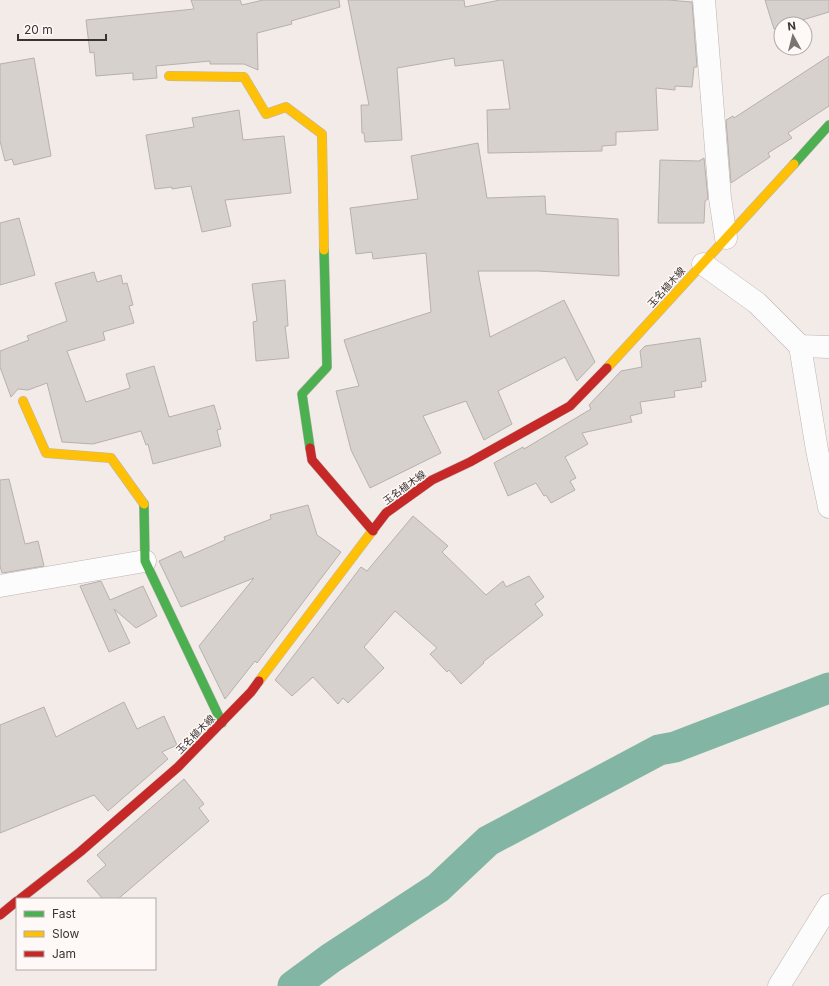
<svg xmlns="http://www.w3.org/2000/svg" width="829" height="986" viewBox="0 0 829 986" font-family="Inter,'Noto Sans JP',sans-serif">
  <style>
    .lines { fill: none; stroke-linecap: round; stroke-linejoin: round }
    .canal { stroke: #83b5a4; stroke-width: 31 }
    .building { fill: #d7d1ce; stroke: #b6b0ae }
    .street-casing { stroke: #bab4b2; stroke-width: 23 }
    .fast-casing { stroke: #bab4b2; stroke-width: 10 }
    .slow-casing { stroke: #bab4b2; stroke-width: 10 }
    .jam-casing { stroke: #bab4b2; stroke-width: 10 }
    .street { stroke: #fdfcfc; stroke-width: 22 }
    .fast { stroke: #4caf50; stroke-width: 9 }
    .slow { stroke: #ffc107; stroke-width: 9 }
    .jam { stroke: #c62828; stroke-width: 9 }
    .labels { text-anchor: middle; dominant-baseline: central; stroke-width: 3; stroke-linejoin: round; paint-order: stroke }
    .street-label { font-size: 10px; fill: #393432; stroke: #fef8f6 }
  </style>
  <rect width="100%" height="100%" fill="#f3ebe8"/>
  <g class="lines">
    <path class="canal" d="M 293,986 L 331,958 L 438,888 L 488,841 L 659,750 L 675,747 L 829,688"/>
  </g>
  <path class="building" d="M 191,0 L 240,0 L 242,5 L 263,0 L 339,0 L 340,7 L 291,21 L 292,24 L 257,33 L 258,70 L 244,64 L 210,64 L 210,61 L 156,66 L 157,78 L 133,80 L 133,73 L 96,76 L 94,52 L 90,53 L 86,20 L 194,9 Z
    M 348,0 L 464,0 L 465,7 L 500,0 L 668,0 L 692,2 L 697,67 L 694,67 L 692,87 L 675,86 L 675,90 L 656,88 L 658,130 L 616,132 L 616,145 L 602,146 L 602,151 L 488,153 L 487,110 L 510,109 L 503,60 L 455,66 L 454,58 L 397,68 L 402,140 L 365,142 L 364,133 L 362,133 L 361,105 L 369,105 Z
    M 765,0 L 829,0 L 829,12 L 789,24 L 781,24 L 781,27 L 774,29 Z
    M 829,56 L 829,106 L 788,133 L 792,138 L 768,153 L 770,157 L 731,183 L 726,120 L 733,116 L 734,118 Z
    M 34,58 L 51,156 L 14,165 L 12,159 L 5,161 L 0,141 L 0,64 Z
    M 239,110 L 243,140 L 284,136 L 291,193 L 225,200 L 231,226 L 202,232 L 191,186 L 172,189 L 172,187 L 155,189 L 146,135 L 194,127 L 192,118 Z
    M 478,143 L 487,198 L 545,196 L 546,214 L 618,219 L 619,276 L 538,271 L 478,271 L 490,337 L 564,300 L 595,362 L 577,381 L 565,357 L 498,391 L 512,424 L 484,440 L 466,401 L 423,416 L 441,453 L 370,488 L 351,450 L 336,391 L 359,386 L 344,340 L 431,312 L 426,253 L 373,259 L 372,252 L 356,254 L 350,208 L 418,199 L 411,156 Z
    M 704,158 L 708,199 L 705,201 L 704,223 L 658,223 L 660,160 L 699,161 Z
    M 19,218 L 35,275 L 0,285 L 0,223 Z
    M 94,272 L 97,282 L 121,275 L 123,284 L 127,283 L 133,305 L 129,306 L 134,323 L 103,332 L 105,340 L 67,351 L 86,402 L 130,388 L 126,374 L 154,366 L 169,417 L 214,405 L 221,429 L 217,430 L 221,446 L 153,464 L 148,444 L 146,445 L 141,431 L 93,444 L 62,442 L 47,383 L 28,390 L 18,389 L 11,397 L 0,367 L 0,351 L 29,340 L 27,336 L 67,321 L 55,283 Z
    M 285,280 L 288,326 L 285,326 L 289,358 L 256,361 L 253,322 L 257,321 L 252,284 Z
    M 700,338 L 706,381 L 701,382 L 702,387 L 674,391 L 675,397 L 640,402 L 642,413 L 630,416 L 632,422 L 582,433 L 588,444 L 565,457 L 576,478 L 570,481 L 575,490 L 551,503 L 546,495 L 544,496 L 536,483 L 508,496 L 494,463 L 523,447 L 524,449 L 591,409 L 589,405 L 621,371 L 642,367 L 640,351 L 645,346 Z
    M 9,479 L 25,544 L 38,541 L 44,566 L 2,573 L 0,566 L 0,480 Z
    M 308,505 L 317,535 L 341,552 L 257,663 L 255,661 L 225,699 L 199,646 L 254,578 L 181,607 L 159,561 L 181,551 L 184,558 L 225,540 L 224,537 L 271,519 L 270,515 Z
    M 413,516 L 448,546 L 442,552 L 486,595 L 503,581 L 506,587 L 529,576 L 544,597 L 535,604 L 543,615 L 483,662 L 484,663 L 461,684 L 449,670 L 447,672 L 430,654 L 437,648 L 395,611 L 364,647 L 384,668 L 348,703 L 343,698 L 338,704 L 313,677 L 292,696 L 275,680 L 361,567 L 367,571 Z
    M 101,581 L 110,600 L 143,586 L 157,616 L 136,628 L 114,609 L 130,643 L 109,652 L 80,586 Z
    M 124,702 L 137,729 L 164,716 L 177,745 L 162,752 L 168,759 L 108,811 L 94,795 L 0,833 L 0,725 L 44,707 L 56,737 Z
    M 184,779 L 204,804 L 199,808 L 209,821 L 118,899 L 103,899 L 87,881 L 106,865 L 97,855 Z"/>
  <g class="lines">
    <g class="street-casing">
      <path id="street" d="M 704,0 L 720,198 L 726,238
        M 703,264 L 757,303 L 800,346 L 829,347
        M 800,346 L 817,450 L 829,507
        M 0,586 L 145,561
        M 779,986 L 829,905"/>
    </g>
    <g class="fast-casing">
      <path id="fast" d="M 794,164 L 829,125
        M 310,448 L 302,394 L 327,367 L 324,250
        M 144,504 L 145,561 L 222,723"/>
    </g>
    <g class="slow-casing">
      <path id="slow" d="M 169,76 L 244,77 L 266,114 L 286,107 L 322,134 L 324,250
        M 607,368 L 794,164
        M 23,401 L 46,453 L 111,458 L 144,504
        M 259,681 L 373,530"/>
    </g>
    <g class="jam-casing">
      <path id="jam" d="M 310,448 L 312,460 L 373,531
        M 373,530 L 386,513 L 432,480 L 470,462 L 570,406 L 607,368
        M 20,899 L 80,852 L 178,767 L 251,692 L 259,681
        M 0,915 L 17,901"/>
    </g>
    <use href="#street" class="street"/>
    <use href="#fast" class="fast"/>
    <use href="#slow" class="slow"/>
    <use href="#jam" class="jam"/>
  </g>
  <g class="labels">
    <g class="street-label">
      <text transform="translate(666 287) rotate(-48)">玉名植木線</text>
      <text transform="translate(404 487) rotate(-36)">玉名植木線</text>
      <text transform="translate(195 734) rotate(-45)">玉名植木線</text>
    </g>
  </g>
  <rect x="16" y="898" width="140" height="72" fill="#fef8f6" stroke="#afaaa8"/>
  <rect x="24" y="911" width="20" height="6" fill="#4caf50" stroke="#afaaa8"/>
  <text x="52" y="918" font-size="12" fill="#393432">Fast</text>
  <rect x="24" y="931" width="20" height="6" fill="#ffc107" stroke="#afaaa8"/>
  <text x="52" y="938" font-size="12" fill="#393432">Slow</text>
  <rect x="24" y="951" width="20" height="6" fill="#c62828" stroke="#afaaa8"/>
  <text x="52" y="958" font-size="12" fill="#393432">Jam</text>
  <g transform="translate(793 36) rotate(353)"><circle r="19" fill="#fef8f6" stroke="#afaaa8"/>
  <path d="M0-3L7 15L0 10L-7 15Z" fill="#7a7472"/>
  <text y="-6" font-size="11" font-weight="bold" text-anchor="middle" fill="#393432">N</text>
  </g>
  <path d="M18 34v6h88v-6" fill="none" stroke="#393432" stroke-width="2"/>
  <text x="24" y="34" font-size="12" fill="#393432" stroke="#fef8f6" stroke-width="3" paint-order="stroke">20 m</text>
</svg>
